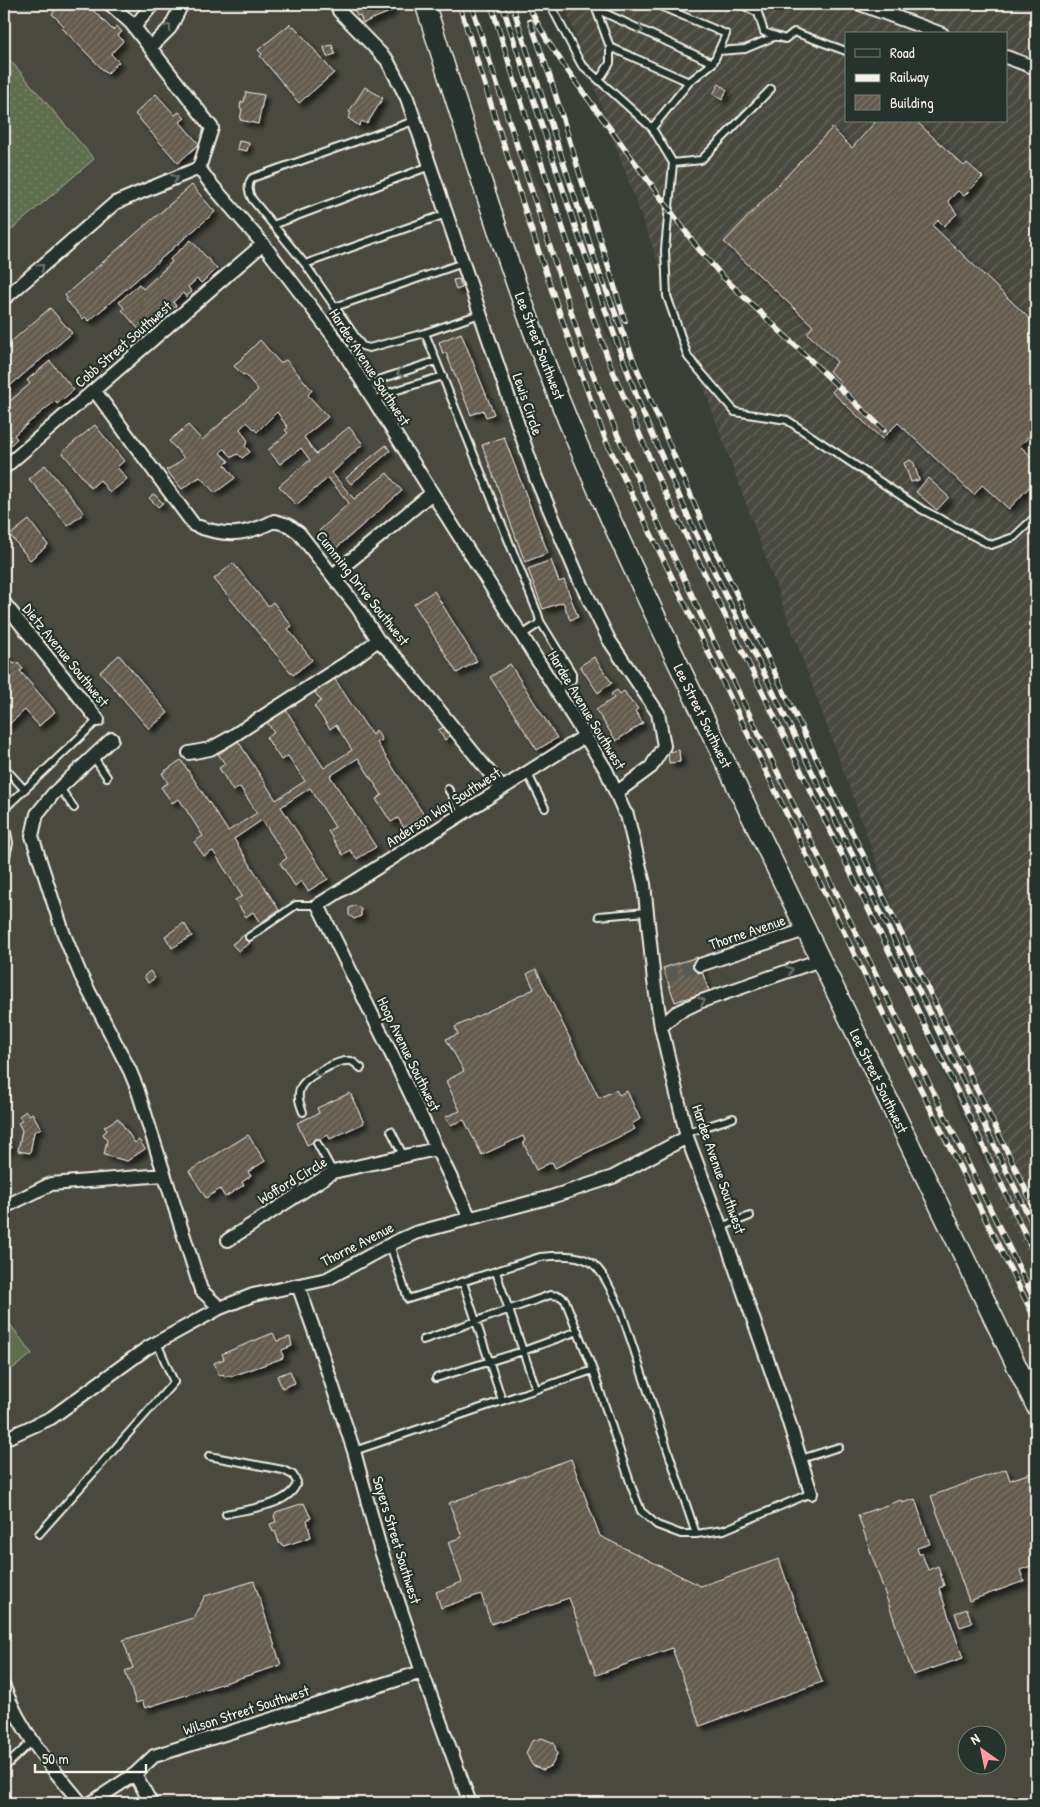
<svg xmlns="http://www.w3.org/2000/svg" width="1040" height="1807" viewBox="0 0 1040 1807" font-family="'Patrick Hand',sans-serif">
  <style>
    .built { fill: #494a41; fill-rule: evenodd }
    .industrial { fill: url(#industrial-furrows); fill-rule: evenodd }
    .grass { fill: url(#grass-dots); stroke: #aab09c }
    .garden { fill: #5f6e50; stroke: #aab09c }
    .building { fill: url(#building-hatch); stroke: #f4f1e8; filter: url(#shadow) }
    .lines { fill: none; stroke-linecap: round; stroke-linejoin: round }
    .street-tunnel { stroke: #555a52; stroke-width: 12; stroke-dasharray: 12 6; stroke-linecap: butt }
    .lane-casing { stroke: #f4f1e8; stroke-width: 10 }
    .street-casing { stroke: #f4f1e8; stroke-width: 16 }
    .primary-casing { stroke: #f4f1e8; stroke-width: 22 }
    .lane { stroke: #26332d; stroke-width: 6 }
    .street { stroke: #26332d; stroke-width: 12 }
    .primary { stroke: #26332d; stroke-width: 19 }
    .rail-casing { stroke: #f4f1e8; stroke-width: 5.5 }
    .rail { stroke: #26332d; stroke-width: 4; stroke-dasharray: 11; stroke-linecap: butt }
    .oneway { stroke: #6e766e }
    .labels { text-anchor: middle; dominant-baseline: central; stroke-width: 4.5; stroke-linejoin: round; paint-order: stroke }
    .street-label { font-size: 15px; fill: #f4f1e8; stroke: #26332d }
  </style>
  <defs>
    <pattern id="industrial-furrows" width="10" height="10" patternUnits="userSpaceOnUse" patternTransform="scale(1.25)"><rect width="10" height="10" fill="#494a41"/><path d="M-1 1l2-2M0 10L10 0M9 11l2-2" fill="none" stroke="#64655c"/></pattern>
    <pattern id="grass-dots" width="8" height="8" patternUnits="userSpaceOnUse" patternTransform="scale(1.25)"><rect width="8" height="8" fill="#5f6e50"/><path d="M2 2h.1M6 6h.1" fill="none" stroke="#778369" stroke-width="1.8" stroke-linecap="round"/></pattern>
    <pattern id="building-hatch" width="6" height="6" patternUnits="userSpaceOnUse" patternTransform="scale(1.25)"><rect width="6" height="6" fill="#645b4e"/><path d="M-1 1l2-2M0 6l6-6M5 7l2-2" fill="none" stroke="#7b7368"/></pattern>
    <filter id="shadow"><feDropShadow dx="4.5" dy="4.5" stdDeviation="2.5" flood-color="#0009"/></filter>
  </defs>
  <rect width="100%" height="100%" fill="#393f37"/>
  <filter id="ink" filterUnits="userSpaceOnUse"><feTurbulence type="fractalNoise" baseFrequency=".02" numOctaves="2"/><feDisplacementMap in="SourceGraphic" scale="10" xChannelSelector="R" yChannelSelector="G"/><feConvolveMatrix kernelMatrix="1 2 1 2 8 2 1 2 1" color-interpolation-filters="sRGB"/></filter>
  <g filter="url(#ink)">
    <path class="built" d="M 4,4 L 457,4 L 997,1193 L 1036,1273 L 1036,1803 L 4,1803 ZM 968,1734 L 998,1734 L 998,1764 L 968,1764 Z"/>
    <path class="industrial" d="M 564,4 L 1036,4 L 1036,1273 L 997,1193 ZM 846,34 L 1006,34 L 1006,121 L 846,121 Z"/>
    <path class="grass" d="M 4,53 L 94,159 L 4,236 Z"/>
    <path class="garden" d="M 4,1316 L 32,1354 L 12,1369 L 4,1357 Z"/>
    <path class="building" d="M 63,4 L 87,4 L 113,30 L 117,26 L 122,32 L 118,35 L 123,41 L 111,54 L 119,62 L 107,74 L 62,28 L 64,26 L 52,14 L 58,5 L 60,6 Z
      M 352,4 L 390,4 L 392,11 L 363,23 L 360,15 L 357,16 Z
      M 290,24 L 293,27 L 294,26 L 334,73 L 299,103 L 260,56 L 262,54 L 258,50 Z
      M 332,45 L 335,54 L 327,57 L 324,47 Z
      M 719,84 L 727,90 L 722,100 L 713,94 Z
      M 365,87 L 383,98 L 367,124 L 362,121 L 359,126 L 348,118 L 351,113 L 349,112 Z
      M 246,92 L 264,95 L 258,124 L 240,120 L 242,109 L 240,108 L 241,102 L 244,102 Z
      M 156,94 L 175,115 L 179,112 L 185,118 L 180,122 L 199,144 L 178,163 L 135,114 Z
      M 876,121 L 916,121 L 964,166 L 967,163 L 983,177 L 964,196 L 958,191 L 948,201 L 957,214 L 944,226 L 938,220 L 933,226 L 1033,322 L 1036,319 L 1036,429 L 1020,446 L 1036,461 L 1036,480 L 1009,509 L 982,485 L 974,495 L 898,423 L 882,439 L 832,392 L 841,382 L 829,371 L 837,362 L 807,333 L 813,326 L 724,242 L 832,128 L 852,148 Z
      M 239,141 L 249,143 L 247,151 L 237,149 Z
      M 192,185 L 215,212 L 89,321 L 85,317 L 83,319 L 66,300 L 67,298 L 65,295 Z
      M 191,240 L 217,269 L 201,283 L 197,279 L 188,287 L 192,292 L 186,297 L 183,293 L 173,302 L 176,306 L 170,311 L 166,307 L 157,315 L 159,317 L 142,333 L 122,310 L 124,308 L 119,302 L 139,284 L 143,289 L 172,262 L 170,259 Z
      M 459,279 L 462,288 L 456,290 L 453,280 Z
      M 50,308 L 72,333 L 4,391 L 4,348 Z
      M 461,333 L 494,414 L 486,417 L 483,410 L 471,415 L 446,353 L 443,354 L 439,342 Z
      M 260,340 L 280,363 L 286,360 L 312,390 L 308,395 L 328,417 L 304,437 L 316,454 L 349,427 L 363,444 L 332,473 L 354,499 L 387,473 L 402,491 L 334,550 L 319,531 L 349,503 L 328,478 L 296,505 L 279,486 L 310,460 L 301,448 L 280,464 L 268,450 L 288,433 L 285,430 L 288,428 L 277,412 L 257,432 L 247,422 L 240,429 L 248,441 L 245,446 L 250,452 L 242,458 L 238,454 L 232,457 L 224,449 L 220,453 L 229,461 L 225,465 L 235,478 L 215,493 L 200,477 L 182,489 L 166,470 L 174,466 L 184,458 L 169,441 L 188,425 L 202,440 L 258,390 L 245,374 L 243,375 L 234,366 Z
      M 50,361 L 74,390 L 57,404 L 55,401 L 14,435 L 17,439 L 4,451 L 4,406 L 30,384 L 27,380 Z
      M 95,425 L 124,461 L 117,467 L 127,479 L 110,493 L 100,480 L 91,488 L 62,452 Z
      M 504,437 L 548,553 L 525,562 L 482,445 Z
      M 386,445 L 390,451 L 351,484 L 346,478 Z
      M 910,460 L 914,463 L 919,480 L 911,482 L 904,463 Z
      M 45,465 L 84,513 L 68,526 L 29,479 Z
      M 928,478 L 949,497 L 937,510 L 916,492 Z
      M 154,494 L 163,503 L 158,507 L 149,498 Z
      M 29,520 L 48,545 L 30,560 L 10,535 Z
      M 551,560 L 559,582 L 564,580 L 578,617 L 570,620 L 563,602 L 543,609 L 528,569 Z
      M 233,563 L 268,606 L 273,602 L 292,626 L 288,629 L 312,660 L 293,675 L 214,579 Z
      M 434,591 L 477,661 L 457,673 L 414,604 Z
      M 4,652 L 14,664 L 17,662 L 23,669 L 20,671 L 55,712 L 39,726 L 25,710 L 4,729 Z
      M 119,655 L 168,713 L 149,729 L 100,672 Z
      M 594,657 L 612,683 L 598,693 L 580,666 Z
      M 510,664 L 557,738 L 537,750 L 490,677 Z
      M 334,678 L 372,735 L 376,730 L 382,740 L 377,743 L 424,815 L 404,828 L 398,818 L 391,822 L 376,799 L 382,795 L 358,758 L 330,776 L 376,847 L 357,859 L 350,850 L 343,855 L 328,831 L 335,827 L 310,788 L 281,807 L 328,879 L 308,891 L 301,881 L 295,886 L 280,863 L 287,858 L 262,820 L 234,839 L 279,910 L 260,923 L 253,912 L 246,917 L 235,900 L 242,896 L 213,851 L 204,856 L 194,842 L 203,836 L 179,799 L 172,803 L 161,787 L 168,783 L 162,773 L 181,760 L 228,831 L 257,813 L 240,787 L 233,791 L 219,768 L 225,764 L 218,754 L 238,741 L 276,800 L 305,781 L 288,756 L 281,760 L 266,737 L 274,733 L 267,722 L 286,710 L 324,768 L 352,750 L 336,725 L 330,729 L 314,706 L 321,701 L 314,691 Z
      M 617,690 L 620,694 L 624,691 L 632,703 L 633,702 L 638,709 L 635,711 L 643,723 L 616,741 L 596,710 L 614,698 L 611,694 Z
      M 445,726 L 451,735 L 445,740 L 438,730 Z
      M 679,750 L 680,762 L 669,763 L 668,752 Z
      M 355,905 L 361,909 L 361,916 L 354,919 L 349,915 L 349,908 Z
      M 184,923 L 192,936 L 172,948 L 165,936 Z
      M 244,935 L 250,943 L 238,951 L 232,944 Z
      M 697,957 L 709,991 L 675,1002 L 663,968 Z
      M 536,969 L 599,1098 L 616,1090 L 619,1095 L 627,1091 L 640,1119 L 632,1124 L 635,1129 L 555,1168 L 552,1162 L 536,1170 L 523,1142 L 525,1141 L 523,1136 L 482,1155 L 464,1120 L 450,1125 L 445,1117 L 460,1111 L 446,1081 L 464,1071 L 446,1039 L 458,1034 L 455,1027 L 534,989 L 527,974 Z
      M 150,971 L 155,978 L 148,983 L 144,976 Z
      M 350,1093 L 364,1123 L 330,1139 L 328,1135 L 307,1145 L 297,1123 L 319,1113 L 317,1108 Z
      M 26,1111 L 29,1115 L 32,1113 L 41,1128 L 34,1132 L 30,1153 L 18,1151 L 22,1130 L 18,1123 L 22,1121 L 19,1116 Z
      M 118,1118 L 135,1143 L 139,1140 L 145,1149 L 127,1161 L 104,1155 L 107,1140 L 103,1134 L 107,1130 L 104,1127 Z
      M 4,1134 L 12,1147 L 5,1151 L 4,1155 Z
      M 248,1135 L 265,1161 L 248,1172 L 251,1176 L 242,1182 L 244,1185 L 225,1197 L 220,1189 L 206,1198 L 189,1171 Z
      M 273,1333 L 277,1341 L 290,1337 L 292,1346 L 282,1350 L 283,1358 L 230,1377 L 229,1375 L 225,1377 L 223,1374 L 219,1375 L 214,1363 L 224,1359 L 222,1354 Z
      M 290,1371 L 295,1383 L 282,1388 L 277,1376 Z
      M 571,1459 L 600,1536 L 701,1586 L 779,1559 L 822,1682 L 700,1726 L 672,1648 L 596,1675 L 569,1598 L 491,1624 L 481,1594 L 441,1608 L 436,1592 L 462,1582 L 448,1542 L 462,1537 L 449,1503 Z
      M 1006,1469 L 1010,1480 L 1031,1473 L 1036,1488 L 1036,1564 L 1020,1570 L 1024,1581 L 969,1601 L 931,1496 Z
      M 915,1499 L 930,1544 L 917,1548 L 919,1554 L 922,1554 L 928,1570 L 938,1566 L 944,1586 L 939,1588 L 963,1658 L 913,1675 L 858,1515 L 901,1500 L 902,1503 Z
      M 304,1503 L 311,1518 L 307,1520 L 311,1537 L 284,1546 L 279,1543 L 275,1531 L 273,1532 L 270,1524 L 276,1522 L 274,1516 L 276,1512 Z
      M 254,1581 L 281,1665 L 145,1708 L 142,1701 L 136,1703 L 125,1671 L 133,1668 L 123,1640 L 193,1618 L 205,1596 Z
      M 967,1609 L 972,1623 L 960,1627 L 955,1613 Z
      M 542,1738 L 554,1743 L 557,1754 L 552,1765 L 543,1770 L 532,1765 L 526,1753 L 532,1741 Z"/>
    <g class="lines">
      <path class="street-tunnel" d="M 666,976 L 700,965"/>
      <g class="lane-casing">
        <path id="lane" d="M 550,4 L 581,64 L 652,128 L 673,163 L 665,250 L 667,296 L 688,357 L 735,412 L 787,420 L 921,509 L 991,545 L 1014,537 L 1036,516
          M 741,4 L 758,13 L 764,32 L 785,39 L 794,32 L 846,51
          M 596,9 L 713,63
          M 596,9 L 610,47 L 610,63 L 599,80
          M 610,47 L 689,82
          M 719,51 L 745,49 L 776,36
          M 414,121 L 252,178 C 247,185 248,191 252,199 L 305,264 L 362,346 L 369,348 L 425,333 L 538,614 L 540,621 L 537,625 L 522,635
          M 652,128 L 689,82 L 713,63 L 726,34 L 655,4
          M 673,163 L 701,160 L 771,89
          M 273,225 L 430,166
          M 305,264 L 446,214
          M 335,307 L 463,263
          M 425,333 L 480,314
          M 365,387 L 378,380 L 436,361
          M 374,401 L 391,392 L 443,376
          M 540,621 L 572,673 L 572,680 L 557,691
          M 93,756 L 107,777
          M 4,767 L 24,789
          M 527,772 L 545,808
          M 60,788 L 74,808
          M 448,789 L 463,813
          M 4,809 L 98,720
          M 4,817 L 9,843 L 4,865
          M 599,916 L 647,912
          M 249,937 L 296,905 L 318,905
          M 303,1112 C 300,1104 297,1097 300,1089 C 304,1077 339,1059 351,1061 C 354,1062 358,1066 361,1068
          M 391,1131 L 404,1157
          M 686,1133 L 733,1118
          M 317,1143 L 333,1172
          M 721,1227 L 750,1216
          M 390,1245 L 408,1299 L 540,1257 C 594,1252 597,1261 620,1308 L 696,1534
          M 496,1272 L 536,1389
          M 463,1282 L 502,1400
          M 423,1340 L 550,1295 L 560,1296 L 565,1300 L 593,1370
          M 436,1378 L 523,1351 L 578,1331
          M 354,1451 L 593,1370 L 632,1488 L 641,1511 L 657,1525 L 681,1534 L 696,1534 L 724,1530 L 811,1493
          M 209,1456 L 283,1470 L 293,1475 L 297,1482 C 291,1506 246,1509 226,1514
          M 801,1459 L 839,1447
          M 39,1534 L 174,1382 L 157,1343
          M 4,1768 L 31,1742"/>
      </g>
      <g class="street-casing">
        <path id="street" d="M 110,4 L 131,23 L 212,128 L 199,168
          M 860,4 L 942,34
          M 339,11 L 387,60 L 407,98 L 536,478 L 579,579 L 609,640 L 658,713 L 664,746 L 651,767 L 616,793
          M 134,27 L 153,4
          M 150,48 L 170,28 L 182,4
          M 1006,57 L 1036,68
          M 199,168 L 210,183 L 263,244 L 334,337 L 585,736 L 606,770 L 624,811 L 627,815 L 644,884 L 654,981 L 661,1027 L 687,1137 L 727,1244 L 787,1416 L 811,1493
          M 4,299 L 115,203 L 199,168
          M 94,390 L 194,525 C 224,537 245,536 274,521 L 288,525 L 299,533 L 357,607 L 378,640 L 400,662 L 502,788
          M 4,468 L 263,244
          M 333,575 L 432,493
          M 4,603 L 98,720
          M 112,739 L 53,794 L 37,814 L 32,836 L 63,932 L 81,976 L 130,1071 L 137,1088 L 201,1290 L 220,1308
          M 189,753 L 210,749 L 228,739 L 357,656 L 378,640
          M 700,965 L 805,930
          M 661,1027 L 676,1013 L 699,1002 L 820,960
          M 4,1207 L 51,1184 L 164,1175
          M 470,1218 L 387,1045 L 318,905 L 585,736
          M 228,1240 L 333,1172 L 436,1149
          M 298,1285 L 315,1333 L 354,1451 L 380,1548 L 422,1672 L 470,1803
          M 4,1439 L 51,1418 L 147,1348 L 220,1308 L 253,1295 L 327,1279 L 395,1242 L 415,1233 L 551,1197 L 613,1177 L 687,1137
          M 4,1687 C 21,1732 51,1767 81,1803
          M 135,1774 L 151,1803
          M 91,1803 L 135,1774 L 154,1756 L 422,1672"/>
      </g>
      <g class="primary-casing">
        <path id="primary" d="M 425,4 C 472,150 516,298 576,440 C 626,558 683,673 738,789 C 836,995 937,1200 1036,1406"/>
      </g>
      <use href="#lane" class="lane"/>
      <use href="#street" class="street"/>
      <use href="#primary" class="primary"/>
      <g class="rail-casing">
        <path id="rail" d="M 459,4 C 506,151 551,298 607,443 L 883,1013 L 1036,1321
          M 471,4 L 585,355 L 618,436 L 701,615 L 1036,1303
          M 491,4 L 518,92 L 586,298 L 610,364 L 658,478 L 962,1101 L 1036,1257
          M 502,4 L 575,226 L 642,411 L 695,532 L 1036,1231
          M 512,4 L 598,269 L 635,364 L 706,531 L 1036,1211
          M 527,4 L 547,40 L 570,74 L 697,247 L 722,276 L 884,430
          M 530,21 L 550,77 L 625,321"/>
      </g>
      <use href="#rail" class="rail"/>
    </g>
    <defs><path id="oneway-chevron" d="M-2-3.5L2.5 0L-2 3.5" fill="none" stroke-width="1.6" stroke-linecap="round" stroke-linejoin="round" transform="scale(1.25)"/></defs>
    <g class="oneway">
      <use href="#oneway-chevron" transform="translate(168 27) rotate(-53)"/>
      <use href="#oneway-chevron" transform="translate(640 30) rotate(25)"/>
      <use href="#oneway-chevron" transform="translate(175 178) rotate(-23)"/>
      <use href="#oneway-chevron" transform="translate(41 267) rotate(-41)"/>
      <use href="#oneway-chevron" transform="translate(400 373) rotate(161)"/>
      <use href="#oneway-chevron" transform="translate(790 970) rotate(-19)"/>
      <use href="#oneway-chevron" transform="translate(702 1001) rotate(-21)"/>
      <use href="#oneway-chevron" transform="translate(317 1073) rotate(151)"/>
    </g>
  </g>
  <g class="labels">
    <g class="street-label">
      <text transform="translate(123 344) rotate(-41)">Cobb Street Southwest</text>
      <text transform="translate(540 346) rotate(69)">Lee Street Southwest</text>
      <text transform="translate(370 367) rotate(57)">Hardee Avenue Southwest</text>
      <text transform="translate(528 404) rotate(71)">Lewis Circle</text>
      <text transform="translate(363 588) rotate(52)">Cumming Drive Southwest</text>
      <text transform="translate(66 655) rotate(51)">Dietz Avenue Southwest</text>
      <text transform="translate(587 710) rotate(59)">Hardee Avenue Southwest</text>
      <text transform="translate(703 716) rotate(64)">Lee Street Southwest</text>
      <text transform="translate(443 807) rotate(-33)">Anderson Way Southwest</text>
      <text transform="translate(747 932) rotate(-19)">Thorne Avenue</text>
      <text transform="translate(409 1054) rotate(64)">Hoop Avenue Southwest</text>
      <text transform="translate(879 1081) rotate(64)">Lee Street Southwest</text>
      <text transform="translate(719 1169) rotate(71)">Hardee Avenue Southwest</text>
      <text transform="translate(292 1180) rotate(-31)">Wofford Circle</text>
      <text transform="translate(357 1244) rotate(-27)">Thorne Avenue</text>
      <text transform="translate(397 1540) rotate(73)">Sayers Street Southwest</text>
      <text transform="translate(246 1710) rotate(-18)">Wilson Street Southwest</text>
    </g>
  </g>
  <rect width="1040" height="1807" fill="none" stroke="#26332d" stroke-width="20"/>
  <rect x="10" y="10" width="1020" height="1787" fill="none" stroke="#f4f1e8" stroke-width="2" filter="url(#ink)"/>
  <rect x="845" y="32" width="162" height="90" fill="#26332d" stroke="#787f78"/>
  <rect x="855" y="49" width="25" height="8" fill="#26332d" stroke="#787f78"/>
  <text x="890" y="58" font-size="15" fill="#f4f1e8">Road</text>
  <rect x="855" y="74" width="25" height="8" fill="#f4f1e8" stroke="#787f78"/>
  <text x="890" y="82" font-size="15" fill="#f4f1e8">Railway</text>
  <rect x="855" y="95" width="25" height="15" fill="url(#building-hatch)" stroke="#787f78"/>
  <text x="890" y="108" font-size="15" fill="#f4f1e8">Building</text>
  <g transform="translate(982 1750) rotate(327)"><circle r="24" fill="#26332d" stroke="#787f78"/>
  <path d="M0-4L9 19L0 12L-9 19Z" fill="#ff9aa2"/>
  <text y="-8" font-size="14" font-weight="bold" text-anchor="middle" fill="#f4f1e8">N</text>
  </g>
  <path d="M35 1764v8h111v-8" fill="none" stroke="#f4f1e8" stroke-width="2.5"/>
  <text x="42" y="1764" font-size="15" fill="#f4f1e8" stroke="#26332d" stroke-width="4" paint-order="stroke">50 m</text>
</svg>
